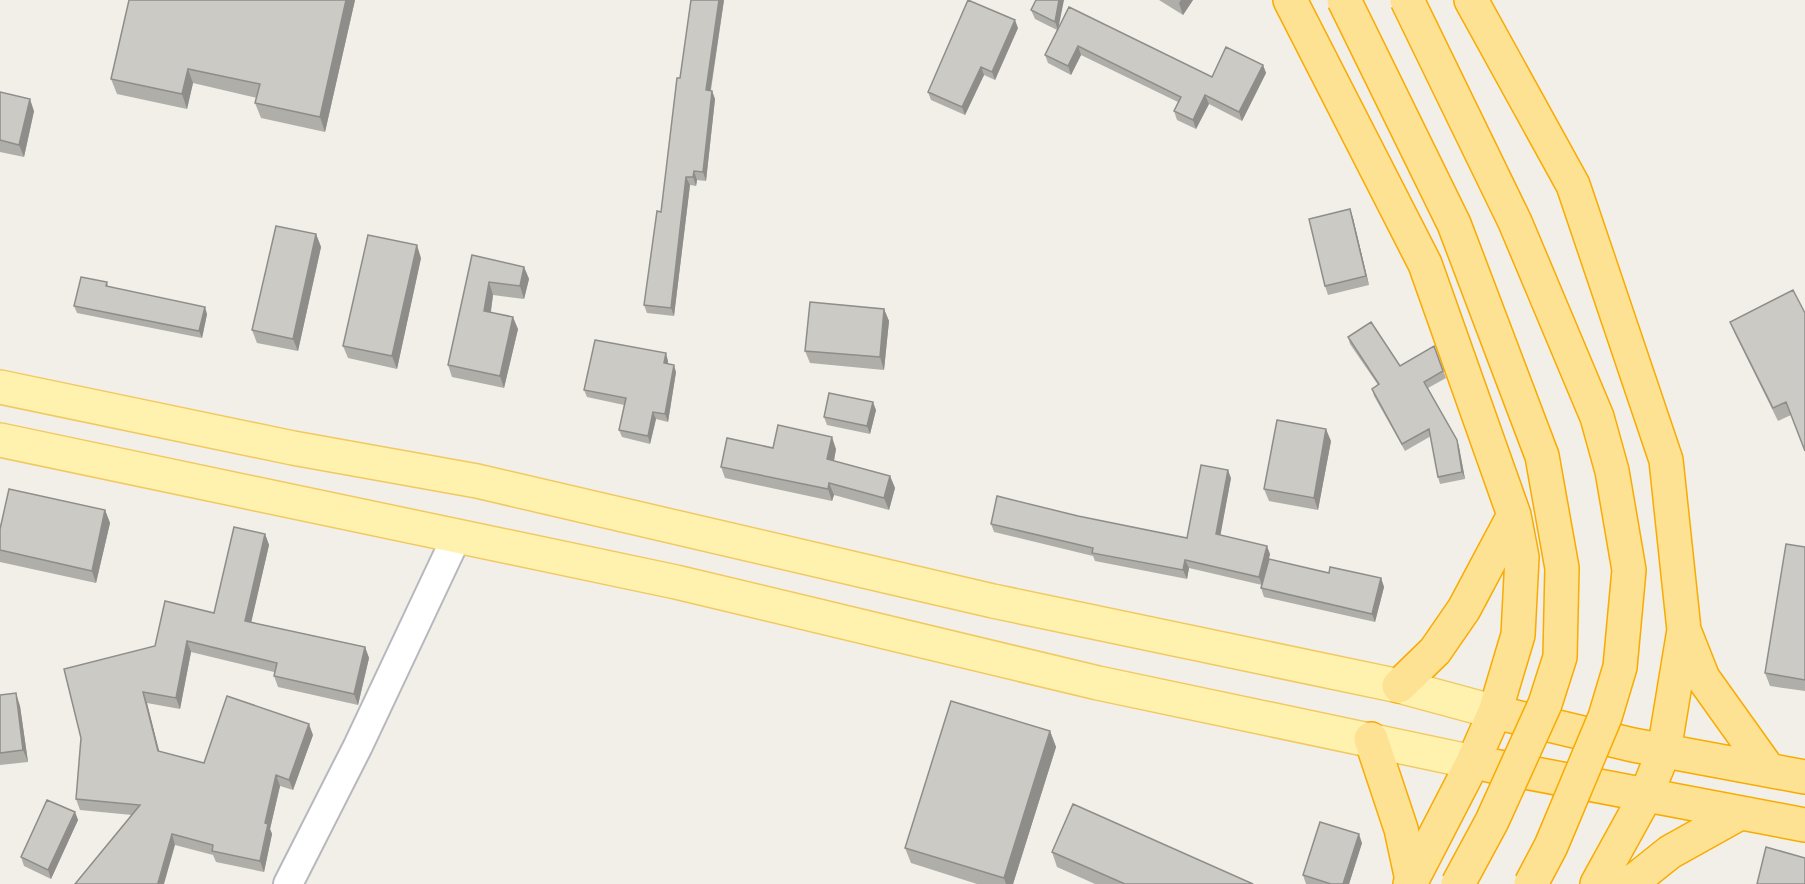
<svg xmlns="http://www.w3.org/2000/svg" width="1805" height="884" viewBox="0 0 1805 884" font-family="Jost,sans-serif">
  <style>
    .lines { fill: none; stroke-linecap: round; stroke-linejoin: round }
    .minor-casing { stroke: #b5b8bc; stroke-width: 32 }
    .major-casing { stroke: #f2c960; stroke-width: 36 }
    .highway-casing { stroke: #f9ab00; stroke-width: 36 }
    .minor { stroke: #fff; stroke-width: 28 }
    .major { stroke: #fff2af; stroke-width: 33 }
    .highway { stroke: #fde293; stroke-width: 33 }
    .highway-bridge-casing { stroke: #f9ab00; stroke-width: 36; stroke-linecap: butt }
    .highway-bridge { stroke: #fde293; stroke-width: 33 }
    .wall { fill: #afaea9 }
    .shaded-wall { fill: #8f8d8a }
    .building { fill: #cccac5; stroke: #8f8d8a; stroke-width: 1.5 }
  </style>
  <rect width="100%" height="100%" fill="#f1efe8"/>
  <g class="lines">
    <g class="minor-casing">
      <path id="minor" d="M 288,884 L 358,746 L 456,538"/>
    </g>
    <g class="major-casing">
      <path id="major" d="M 0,387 L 293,448 L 477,481 L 993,601 L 1399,686 L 1495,712
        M 0,440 L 676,582 L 1098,683 L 1473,762"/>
    </g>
    <g class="highway-casing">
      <path id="highway" d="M 1290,0 L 1425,264 L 1514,515 L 1522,557 L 1518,635 L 1495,712 L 1473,762 L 1410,884
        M 1471,0 L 1573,185 L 1666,460 L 1684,630 L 1664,751 L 1646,795 L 1597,884
        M 1684,630 L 1703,678 L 1768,769
        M 1399,686 L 1435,651 L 1464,609 L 1514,515
        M 1495,712 L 1633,745 L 1805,777
        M 1371,739 L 1401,829 L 1412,880
        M 1488,765 L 1805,825
        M 1630,884 L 1670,852 L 1740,813"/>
    </g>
    <use href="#minor" class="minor"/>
    <use href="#major" class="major"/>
    <use href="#highway" class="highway"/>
    <g class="highway-bridge-casing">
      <path id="highway-bridge" d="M 1344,0 L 1454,224 L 1542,456 L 1562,568 L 1560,657 L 1545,704 L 1492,821 L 1458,884
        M 1407,0 L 1515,222 L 1597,417 L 1612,471 L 1629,570 L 1620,667 L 1605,717 L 1551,846 L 1531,884"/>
    </g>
    <use href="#highway-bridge" class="highway-bridge"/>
  </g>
  <path class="wall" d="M 355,0 L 325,132 L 261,118 L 255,103 L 257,98 L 193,83 L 187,109 L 117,94 L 111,79 Z
    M 724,0 L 711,90 L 712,91 L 715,99 L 706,181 L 697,180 L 696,186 L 690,185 L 674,316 L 647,313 L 644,305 L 661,212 L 680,78 Z
    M 1036,0 L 1059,27 L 1212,77 L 1263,65 L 1266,73 L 1242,121 L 1209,104 L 1196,129 L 1177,120 L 1174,111 L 1178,102 L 1081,55 L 1071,75 L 1048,63 L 1045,55 L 1057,30 L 1035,19 L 1031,10 Z
    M 1159,0 L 1193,0 L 1183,15 Z
    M 1018,28 L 995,80 L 984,75 L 965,115 L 931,100 L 928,92 Z
    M 0,92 L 34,111 L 24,157 L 0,152 Z
    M 1350,209 L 1353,218 L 1369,285 L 1328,295 L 1325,286 Z
    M 316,234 L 321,247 L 298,351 L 257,343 L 252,330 Z
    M 472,255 L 524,267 L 529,279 L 524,299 L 493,295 L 491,312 L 518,329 L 504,388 L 452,377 L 448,365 Z
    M 421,258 L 397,369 L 348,358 L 343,346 Z
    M 107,282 L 108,286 L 207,314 L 202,338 L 77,313 L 74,306 Z
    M 1793,290 L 1791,415 L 1778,421 L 1735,334 L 1730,322 Z
    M 884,309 L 889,321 L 884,370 L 810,363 L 805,351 Z
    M 1348,337 L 1400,366 L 1434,346 L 1446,378 L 1428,388 L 1457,440 L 1459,447 L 1465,479 L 1440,484 L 1438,477 L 1431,436 L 1405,451 L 1374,396 L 1372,389 L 1378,385 L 1350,344 Z
    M 668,361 L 668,363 L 676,372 L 668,422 L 656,419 L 650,444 L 622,437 L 619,430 L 624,405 L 587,397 L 584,390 Z
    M 876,410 L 870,434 L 827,425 L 824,417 Z
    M 1331,441 L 1318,510 L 1269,501 L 1264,489 Z
    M 773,448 L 836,449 L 834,461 L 890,476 L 895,488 L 889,510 L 834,495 L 832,501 L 725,478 L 721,467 Z
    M 1231,478 L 1220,535 L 1270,554 L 1266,571 L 1329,573 L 1381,578 L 1384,587 L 1375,622 L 1264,597 L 1261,588 L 1262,585 L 1189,568 L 1187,579 L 1095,561 L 1093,556 L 994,532 L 991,524 L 1187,538 Z
    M 105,510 L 110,523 L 96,583 L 0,562 L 0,529 Z
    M 265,534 L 269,545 L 251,622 L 365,647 L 369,658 L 358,705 L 278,687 L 274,676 L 274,672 L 191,652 L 180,709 L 147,703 L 159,752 L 204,763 L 313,735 L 293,790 L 280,786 L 270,829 L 272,834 L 264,872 L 216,862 L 213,855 L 175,845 L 132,815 L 80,810 L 76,799 L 155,646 L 214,613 Z
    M 1805,547 L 1805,691 L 1770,686 L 1765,673 Z
    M 0,695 L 20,706 L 28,762 L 0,765 Z
    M 1050,731 L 1056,747 L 1013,884 L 977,884 L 911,863 L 905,848 Z
    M 75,812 L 78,820 L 51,879 L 24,866 L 21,857 Z
    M 1362,843 L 1349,884 L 1306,884 L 1303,875 Z
    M 1052,852 L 1253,884 L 1095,884 L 1057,867 Z"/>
  <path class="shaded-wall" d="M 346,0 L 355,0 L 325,132 L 320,117 Z
    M 719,0 L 724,0 L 709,99 L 706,90 Z
    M 1059,0 L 1064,0 L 1058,30 L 1055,22 Z
    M 1181,0 L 1193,0 L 1183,15 L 1179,3 Z
    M 1015,20 L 1018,28 L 995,80 L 992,72 Z
    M 1078,46 L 1081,55 L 1071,75 L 1068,66 Z
    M 1263,65 L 1266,73 L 1242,121 L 1239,112 Z
    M 981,67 L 984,75 L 965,115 L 962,107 Z
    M 188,69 L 193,83 L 187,109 L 182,94 Z
    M 712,91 L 715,99 L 706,181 L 703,172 Z
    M 1205,95 L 1209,104 L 1196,129 L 1193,120 Z
    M 30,99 L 34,111 L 24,157 L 19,145 Z
    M 694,171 L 697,180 L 696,186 L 693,177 Z
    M 686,177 L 690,185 L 674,316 L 671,308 Z
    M 1350,209 L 1353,218 L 1369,285 L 1366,276 Z
    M 316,234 L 321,247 L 298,351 L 293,339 Z
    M 417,245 L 421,258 L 397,369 L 392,356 Z
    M 524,267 L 529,279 L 524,299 L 520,286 Z
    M 489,282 L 493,295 L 489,323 L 484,311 Z
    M 205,307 L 207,314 L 202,338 L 199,331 Z
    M 884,309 L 889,321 L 884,370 L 880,357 Z
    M 513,317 L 518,329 L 504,388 L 500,376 Z
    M 666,353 L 668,361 L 667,370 L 664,363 Z
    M 674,365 L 676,372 L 668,422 L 665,414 Z
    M 873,402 L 876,410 L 870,434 L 867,426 Z
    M 653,412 L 656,419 L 650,444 L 648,436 Z
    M 1326,429 L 1331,441 L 1318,510 L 1314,498 Z
    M 832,437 L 836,449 L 832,471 L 827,459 Z
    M 1457,440 L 1459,447 L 1465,479 L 1462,472 Z
    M 1228,470 L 1231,478 L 1219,543 L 1216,534 Z
    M 890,476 L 895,488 L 889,510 L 884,498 Z
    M 829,483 L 834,495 L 832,501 L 828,489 Z
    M 105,510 L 110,523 L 96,583 L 92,571 Z
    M 265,534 L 269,545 L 249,632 L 245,621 Z
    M 1267,546 L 1270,554 L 1262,585 L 1259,577 Z
    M 1185,560 L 1189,568 L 1187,579 L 1183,570 Z
    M 1381,578 L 1384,587 L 1375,622 L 1372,614 Z
    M 187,641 L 191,652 L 180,709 L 176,698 Z
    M 365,647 L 369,658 L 358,705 L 354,694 Z
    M 143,692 L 147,703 L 162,762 L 158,751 Z
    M 16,693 L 20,706 L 28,762 L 23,750 Z
    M 309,724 L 313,735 L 293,790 L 289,780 Z
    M 1050,731 L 1056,747 L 1013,884 L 1006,884 L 1004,878 Z
    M 276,775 L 280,786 L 270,829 L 272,834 L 264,872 L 260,861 L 265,823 Z
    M 75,812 L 78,820 L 51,879 L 48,870 Z
    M 172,834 L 175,845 L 164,884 L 158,884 Z
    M 1359,834 L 1362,843 L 1349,884 L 1343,884 Z"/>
  <path class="building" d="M 129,0 L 346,0 L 320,117 L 255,103 L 260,84 L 188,69 L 182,94 L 111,79 Z
    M 691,0 L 719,0 L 706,90 L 712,91 L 703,172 L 694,171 L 693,177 L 686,177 L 671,308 L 644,305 L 657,211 L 661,212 L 677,78 L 680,78 Z
    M 968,0 L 1015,20 L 992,72 L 981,67 L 962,107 L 928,92 Z
    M 1036,0 L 1059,0 L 1055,22 L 1031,10 Z
    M 1069,7 L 1212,77 L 1226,47 L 1263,65 L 1239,112 L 1205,95 L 1193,120 L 1174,111 L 1181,97 L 1078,46 L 1068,66 L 1045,55 Z
    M 0,92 L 30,99 L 19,145 L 0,140 Z
    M 1350,209 L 1366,276 L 1325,286 L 1309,219 Z
    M 276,226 L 316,234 L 293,339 L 252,330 Z
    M 368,235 L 417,245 L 392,356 L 343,346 Z
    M 472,255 L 524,267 L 520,286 L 489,282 L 484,311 L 513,317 L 500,376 L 448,365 Z
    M 81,277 L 107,282 L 106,286 L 205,307 L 199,331 L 74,306 Z
    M 1793,290 L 1805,313 L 1805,451 L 1786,402 L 1773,408 L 1730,322 Z
    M 810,302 L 884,309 L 880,357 L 805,351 Z
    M 1371,322 L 1400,366 L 1434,346 L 1443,371 L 1424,382 L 1457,440 L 1462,472 L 1438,477 L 1429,429 L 1402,444 L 1372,389 L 1379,384 L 1348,337 Z
    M 595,340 L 666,353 L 664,363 L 674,365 L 665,414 L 653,412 L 648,436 L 619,430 L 626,398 L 584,390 Z
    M 829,393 L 873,402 L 867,426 L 824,417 Z
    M 1277,420 L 1326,429 L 1314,498 L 1264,489 Z
    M 778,425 L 832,437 L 827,459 L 890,476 L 884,498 L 829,483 L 828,489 L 721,467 L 727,438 L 773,448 Z
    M 1201,465 L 1228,470 L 1216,534 L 1267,546 L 1259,577 L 1185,560 L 1183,570 L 1092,553 L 1093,548 L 991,524 L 997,496 L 1078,516 L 1187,538 Z
    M 9,489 L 105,510 L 92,571 L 0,550 L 0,529 Z
    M 234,527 L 265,534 L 245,621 L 365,647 L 354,694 L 274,676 L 277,663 L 187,641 L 176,698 L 143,692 L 158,751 L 204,763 L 227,696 L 309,724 L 289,780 L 276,775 L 265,823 L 268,824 L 260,861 L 212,851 L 213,845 L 172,834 L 158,883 L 159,884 L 75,884 L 140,805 L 76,799 L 81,738 L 64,669 L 155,646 L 165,601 L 214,613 Z
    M 1786,544 L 1805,547 L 1805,680 L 1765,673 Z
    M 1269,559 L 1329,573 L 1330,567 L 1381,578 L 1372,614 L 1261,588 Z
    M 16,693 L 23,750 L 0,753 L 0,695 Z
    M 951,701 L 1050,731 L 1004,878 L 905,848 Z
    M 47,800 L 75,812 L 48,870 L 21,857 Z
    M 1073,804 L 1253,884 L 1125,884 L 1052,852 Z
    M 1320,822 L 1359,834 L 1343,884 L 1331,884 L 1303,875 Z
    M 1766,847 L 1805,858 L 1805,884 L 1757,884 Z"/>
</svg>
